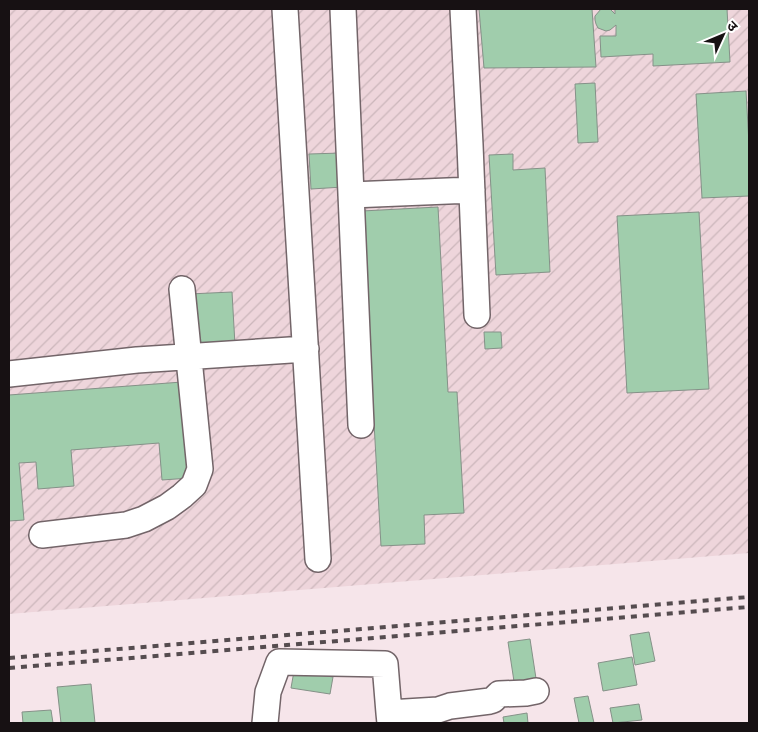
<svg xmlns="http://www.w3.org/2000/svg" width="758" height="732" viewBox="0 0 758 732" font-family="Quicksand,'Noto Sans Devanagari',sans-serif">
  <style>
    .industrial { fill: url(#industrial-furrows) }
    .building { fill: #a0cdac; stroke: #859188 }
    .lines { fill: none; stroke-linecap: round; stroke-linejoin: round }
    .minor-casing { stroke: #736569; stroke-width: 28 }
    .minor { stroke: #fff; stroke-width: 25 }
    .rail { stroke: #554c4f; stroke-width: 4; stroke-dasharray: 6 6; stroke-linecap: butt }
  </style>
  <defs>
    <pattern id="industrial-furrows" width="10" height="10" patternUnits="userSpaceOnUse" patternTransform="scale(1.25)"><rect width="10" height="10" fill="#eed5db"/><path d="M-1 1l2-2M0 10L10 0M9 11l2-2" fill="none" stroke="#cbb6bb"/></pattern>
  </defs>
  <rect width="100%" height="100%" fill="#f6e5ea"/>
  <path class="industrial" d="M 9,9 L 749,9 L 749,553 L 9,614 Z"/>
  <path class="building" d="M 479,9 L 592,9 L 596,67 L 484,68 Z
    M 601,9 L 610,9 L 615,14 L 615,9 L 727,9 L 730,62 L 653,66 L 653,54 L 601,57 L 600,36 L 616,36 L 616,25 L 610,30 L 606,31 L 598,28 L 596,24 L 595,20 L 595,16 Z
    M 595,83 L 598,142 L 578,143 L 575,84 Z
    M 746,91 L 749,144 L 749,196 L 702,198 L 696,94 Z
    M 341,153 L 343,187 L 311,189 L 309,154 Z
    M 513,154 L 513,170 L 545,168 L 550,272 L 496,275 L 489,155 Z
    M 438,207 L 448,392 L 457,392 L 464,513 L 424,515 L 425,544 L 381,546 L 362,211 Z
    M 699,212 L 709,389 L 627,393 L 617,216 Z
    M 232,292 L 235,345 L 192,347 L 189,294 Z
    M 484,332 L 501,332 L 502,348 L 485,349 Z
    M 182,382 L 190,478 L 162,480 L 159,443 L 71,450 L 74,486 L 38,489 L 36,462 L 19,463 L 24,520 L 9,521 L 9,395 Z
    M 649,632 L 655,661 L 635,665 L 630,635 Z
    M 530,639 L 537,685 L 515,688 L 508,642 Z
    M 632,657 L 637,685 L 603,691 L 598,663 Z
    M 294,671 L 333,677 L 330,694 L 291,688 Z
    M 91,684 L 95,723 L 61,723 L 57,687 Z
    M 588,696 L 594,723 L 579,723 L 574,698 Z
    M 639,704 L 642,720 L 613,723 L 610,708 Z
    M 51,710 L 53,723 L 23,723 L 22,712 Z
    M 527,713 L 528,723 L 504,723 L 503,717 Z"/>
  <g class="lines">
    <g class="minor-casing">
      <path id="minor" d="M 285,9 L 318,559
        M 343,9 L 361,425
        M 463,9 L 470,145 L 477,315
        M 351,195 L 472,190
        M 9,374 L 137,360 L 306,349
        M 42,535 L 126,525 L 144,519 L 167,507 L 182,496 L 194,485 L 200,469 L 182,289
        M 265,723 L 268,692 L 279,662 L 385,664 L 389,713
        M 390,723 L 389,713 L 438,710 L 450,706 L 490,701 L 493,700 L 499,694 L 526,693 L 536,691"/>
    </g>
    <use href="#minor" class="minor"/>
    <path class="rail" d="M 9,658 L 749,597
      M 9,668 L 749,607"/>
  </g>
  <rect width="758" height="732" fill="none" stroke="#171113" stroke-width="20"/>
  <g transform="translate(723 35) rotate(46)" stroke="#ffffff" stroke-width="4" paint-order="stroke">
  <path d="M0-4L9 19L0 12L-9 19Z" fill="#171113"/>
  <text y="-8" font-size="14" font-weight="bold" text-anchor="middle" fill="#171113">उ</text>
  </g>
</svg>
